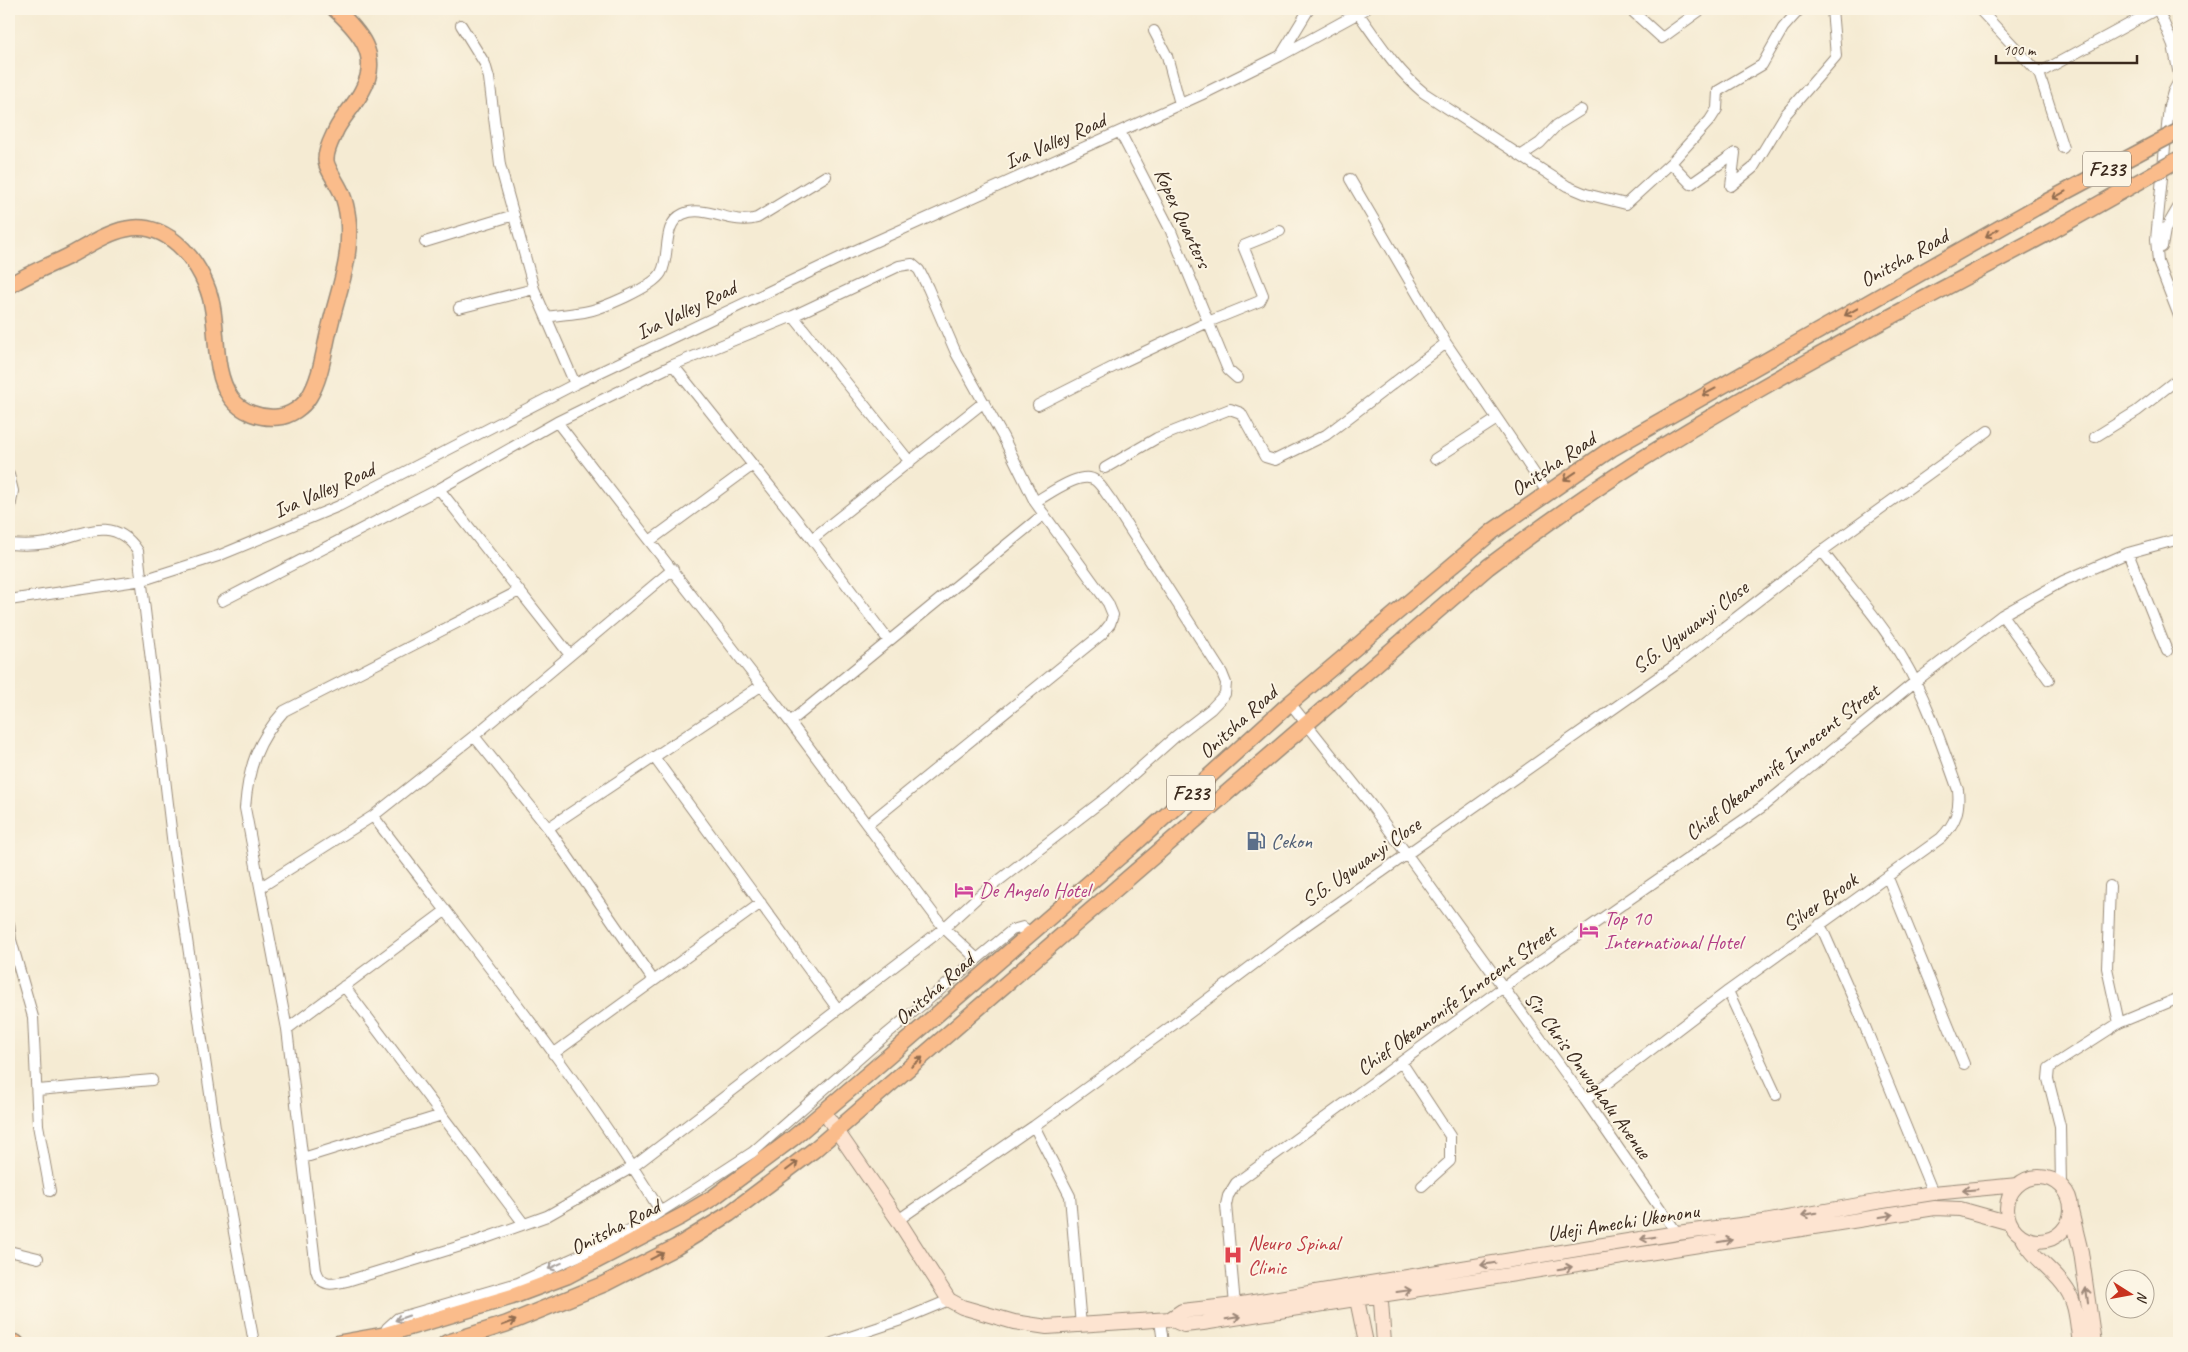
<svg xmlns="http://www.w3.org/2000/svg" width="2188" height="1352" viewBox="0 0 2188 1352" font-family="Caveat,sans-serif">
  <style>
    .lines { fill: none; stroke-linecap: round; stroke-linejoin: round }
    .minor-casing { stroke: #988a78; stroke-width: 12 }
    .secondary-casing { stroke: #988a78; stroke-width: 16 }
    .primary-casing { stroke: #988a78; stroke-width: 18 }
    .minor { stroke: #fff; stroke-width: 10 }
    .secondary { stroke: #fde4d1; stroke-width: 14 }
    .primary { stroke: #fabc8b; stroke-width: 15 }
    .primary-bridge-casing { stroke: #988a78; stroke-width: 18; stroke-linecap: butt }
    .primary-bridge { stroke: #fabc8b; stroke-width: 15 }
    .oneway { stroke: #916c4f }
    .oneway2 { stroke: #9c8778 }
    .oneway3 { stroke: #a79f9a }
    .labels { text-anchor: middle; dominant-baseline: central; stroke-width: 4; stroke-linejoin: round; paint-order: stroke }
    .shield { fill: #fcf5e5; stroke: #75675a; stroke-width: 1 }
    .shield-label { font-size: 20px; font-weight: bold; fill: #3b2a1e }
    .street-label { font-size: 21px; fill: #3b2a1e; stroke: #fcf5e5 }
    .service-label { font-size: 21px; fill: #4e5e75; stroke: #fcf5e5; text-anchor: start }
    .hotel-label { font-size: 21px; fill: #b23c85; stroke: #fcf5e5; text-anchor: start }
    .health-label { font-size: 21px; fill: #be3a42; stroke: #fcf5e5; text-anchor: start }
  </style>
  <rect width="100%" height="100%" fill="#fcf5e5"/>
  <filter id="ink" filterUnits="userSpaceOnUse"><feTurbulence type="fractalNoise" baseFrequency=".02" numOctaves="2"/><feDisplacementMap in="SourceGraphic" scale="10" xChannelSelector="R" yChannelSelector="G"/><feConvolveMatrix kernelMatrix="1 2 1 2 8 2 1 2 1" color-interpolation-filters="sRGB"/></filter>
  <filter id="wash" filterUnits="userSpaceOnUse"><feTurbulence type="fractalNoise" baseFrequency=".0096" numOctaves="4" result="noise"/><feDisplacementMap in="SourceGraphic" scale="20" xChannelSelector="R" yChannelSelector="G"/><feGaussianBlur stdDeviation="1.12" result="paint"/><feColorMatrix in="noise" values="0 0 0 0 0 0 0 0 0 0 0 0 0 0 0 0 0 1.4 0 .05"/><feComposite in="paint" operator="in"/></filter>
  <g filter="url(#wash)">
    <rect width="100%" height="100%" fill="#f5ebd3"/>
  </g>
  <g filter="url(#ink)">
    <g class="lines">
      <g class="minor-casing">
        <path id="minor" d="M 1630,9 L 1662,38 L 1702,9
          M 1979,9 L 2039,73 L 2063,148
          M 2158,9 L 2173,45 L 2179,75
          M 1358,13 C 1378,41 1397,71 1424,93 L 1567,186 L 1586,194 L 1626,204 L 1671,163 L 1691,184 L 1735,153 L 1731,186 L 1753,168 L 1785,115 L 1836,56 L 1832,9
          M 461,25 L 485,64 L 489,78 L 500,165 L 534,289 L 575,384
          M 1154,31 L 1167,56 L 1180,104
          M 1281,55 L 1309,9
          M 2039,73 L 2157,9
          M 2179,81 L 2173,92 L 2169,106 L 2156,239 L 2158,262 L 2179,316
          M 1120,132 L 1170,229 L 1228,370 L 1237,378
          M 1522,155 L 1540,143 L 1557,125 L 1581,110
          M 1671,163 L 1710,120 L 1717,109 L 1718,91 L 1762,65 L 1783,28 L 1800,9
          M 1350,179 L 1446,343 L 1547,492
          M 425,242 L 514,215
          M 2162,247 L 2165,230 L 2179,206
          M 459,308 L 534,289
          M 793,316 L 910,462
          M 546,317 C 558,315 571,314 584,312 C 601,309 652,288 661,273 C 671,256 661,224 683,214 C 706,204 731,226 757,218 L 826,176
          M 673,365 L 812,539 L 889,641
          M 1038,405 L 1125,361 L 1208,322 L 1260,301 L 1263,295 L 1243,246 L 1280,231
          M 557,422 L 790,722 L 944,928 L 976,958
          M 2095,437 L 2137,411 L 2179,378
          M 1435,459 L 1497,419
          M 1105,468 L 1157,438 L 1230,409 L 1241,413 L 1265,457 L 1275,460 L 1326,435 L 1446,343
          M 9,475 L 13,491 L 9,514
          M 439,489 L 570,655
          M 812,539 L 984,402
          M 651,540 L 753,465
          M 9,544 C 21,545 35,545 47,543 C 80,536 113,513 138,551 L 173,846 L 215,1127 L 254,1343
          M 2128,553 L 2167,651
          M 519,591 L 284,711 C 257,741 248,768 245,808 L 287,1029 L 316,1270 C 321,1287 331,1285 347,1281 L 477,1241 L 547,1216 L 633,1167 L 944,928 L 980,895 L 1111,794 L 1176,736 L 1211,709 L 1225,694 L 1226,683 L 1222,673 L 1111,500 C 1106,494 1102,486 1096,481 C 1082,469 1049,494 1035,502
          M 9,600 L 143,580 L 218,556 L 339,506 L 575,384 L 852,252 L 1205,93 L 1280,56 L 1366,9
          M 222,601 L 439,489 L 557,422 L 673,365 L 793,316 L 899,266 L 912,264 L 919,270 L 928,288 L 956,353 L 1003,437 L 1035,502 L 1108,603 L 1113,615 L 1110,624 L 1102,634 L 867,825
          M 2002,615 L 2049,680
          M 1290,703 L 1371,805 L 1585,1100 L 1677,1233
          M 790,722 L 1044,514
          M 474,736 L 548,828 L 653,980
          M 654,757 L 837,1008
          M 373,816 C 471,945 576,1073 661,1212
          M 548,828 L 762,685
          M 1888,878 L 1964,1064
          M 2110,886 L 2107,968 L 2119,1023
          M 261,887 L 373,816 L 474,736 L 673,569
          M 9,924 L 11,940 L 33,1017 L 38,1125 L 50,1191
          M 1820,924 L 1859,1012 L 1933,1193
          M 344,986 L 524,1224
          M 1728,991 L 1776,1095
          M 287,1029 L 445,911
          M 553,1054 L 761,903
          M 1402,1063 L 1450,1136 L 1450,1161 L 1422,1186
          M 38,1090 L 152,1080
          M 1585,1100 L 1728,991 L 1941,838 C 1956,823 1960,810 1958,790 C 1942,746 1927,699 1903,659 C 1881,621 1849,586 1822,551
          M 1034,1126 L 1070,1196 L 1081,1326
          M 303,1158 L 442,1115
          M 2061,1186 L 2060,1126 L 2048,1079 L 2049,1068 L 2119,1023 L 2179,998
          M 898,1220 L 1034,1126 L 1184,1017 L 1295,933 L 1674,666 L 1822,551 L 1988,431
          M 9,1251 L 38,1258
          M 1235,1305 L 1226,1205 L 1228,1196 L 1236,1183 L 1502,988 L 1762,807 L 1916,681 L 2002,615 L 2063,581 L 2128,553 L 2179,539
          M 1160,1320 L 1163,1343
          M 384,1335 L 387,1328 L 398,1318 L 518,1283 L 576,1257 L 641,1224 L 693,1191 L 753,1152 L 888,1033 L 1012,930 L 1023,927 L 1031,934
          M 832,1343 L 901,1320 L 949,1300"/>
      </g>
      <g class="secondary-casing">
        <path id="secondary" d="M 824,1112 L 898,1220 L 949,1300 L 962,1307 L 1014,1322 L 1047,1327 L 1170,1319 L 1184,1325 L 1203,1323 L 1935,1208 L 1960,1209 L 2010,1223
          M2007 1209a32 32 0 1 1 64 0a32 32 0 1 1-64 0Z
          M 2071,1211 L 2081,1252 L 2094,1343
          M 2022,1236 C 2032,1259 2054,1269 2067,1290 C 2077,1305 2077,1326 2080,1343
          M 1380,1287 L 1384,1343
          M 1355,1290 L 1366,1343
          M 1170,1319 L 1182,1311 L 1235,1305 L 1677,1233 L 1764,1222 L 1870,1203 L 1933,1193 L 2018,1185"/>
      </g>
      <g class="primary-casing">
        <path id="primary" d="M 9,286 C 27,274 48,266 67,257 C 86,247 106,233 126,229 C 170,219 205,267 212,305 C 218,335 213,372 231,398 C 241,412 261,419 278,417 C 290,416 303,407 309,397 C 322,376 324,348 330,326 C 339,288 352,259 348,219 C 347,211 345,201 342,194 C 339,185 325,167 326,159 C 326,149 332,139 336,130 C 343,116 355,105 362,91 C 382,56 359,31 335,9
          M 9,1342 L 16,1343
          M 339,1343 L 384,1335 L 511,1297 L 567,1276 L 682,1216 L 714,1197 L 793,1138 L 868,1074 L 1139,840 L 1290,703 L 1493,531 L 1611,449 L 2035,208
          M 446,1343 L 506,1324 L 604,1284 L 676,1247 L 729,1214 L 814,1150 L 1488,567 C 1537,530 1587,494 1639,461 C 1771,378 1911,306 2048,233"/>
      </g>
      <use href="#minor" class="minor"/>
      <use href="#secondary" class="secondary"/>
      <use href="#primary" class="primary"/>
      <g class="primary-bridge-casing">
        <path id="primary-bridge" d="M 2035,208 L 2179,131
          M 2048,233 L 2179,159"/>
      </g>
      <use href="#primary-bridge" class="primary-bridge"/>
    </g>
    <defs><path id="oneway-shaft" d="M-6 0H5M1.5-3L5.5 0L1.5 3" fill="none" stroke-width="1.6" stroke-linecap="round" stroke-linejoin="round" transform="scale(1.25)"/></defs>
    <g class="oneway">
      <use href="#oneway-shaft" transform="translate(2059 195) rotate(151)"/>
      <use href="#oneway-shaft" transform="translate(1992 233) rotate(150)"/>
      <use href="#oneway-shaft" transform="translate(1851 312) rotate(151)"/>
      <use href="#oneway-shaft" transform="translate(1709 392) rotate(152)"/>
      <use href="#oneway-shaft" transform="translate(1570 476) rotate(146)"/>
      <use href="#oneway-shaft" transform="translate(917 1062) rotate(-40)"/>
      <use href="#oneway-shaft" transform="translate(792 1166) rotate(-37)"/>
      <use href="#oneway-shaft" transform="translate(657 1256) rotate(-27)"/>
      <use href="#oneway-shaft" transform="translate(509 1323) rotate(-21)"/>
    </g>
    <g class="oneway2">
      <use href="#oneway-shaft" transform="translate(1970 1190) rotate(175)"/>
      <use href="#oneway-shaft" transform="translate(1809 1214) rotate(170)"/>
      <use href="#oneway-shaft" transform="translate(1886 1216) rotate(-9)"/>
      <use href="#oneway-shaft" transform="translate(1648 1238) rotate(170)"/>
      <use href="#oneway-shaft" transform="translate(1725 1241) rotate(-9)"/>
      <use href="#oneway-shaft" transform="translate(1488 1264) rotate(171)"/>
      <use href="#oneway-shaft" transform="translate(1565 1268) rotate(-9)"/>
      <use href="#oneway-shaft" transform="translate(1404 1291) rotate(-8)"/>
      <use href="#oneway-shaft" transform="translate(2087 1295) rotate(-98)"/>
      <use href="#oneway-shaft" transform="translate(1233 1318) rotate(-9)"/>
    </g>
    <g class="oneway3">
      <use href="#oneway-shaft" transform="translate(555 1266) rotate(156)"/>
      <use href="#oneway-shaft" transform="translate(402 1318) rotate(161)"/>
    </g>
  </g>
  <defs>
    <g id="fuel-bare" transform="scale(1.5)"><path d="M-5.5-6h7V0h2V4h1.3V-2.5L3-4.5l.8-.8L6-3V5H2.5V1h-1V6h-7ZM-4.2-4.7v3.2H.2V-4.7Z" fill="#5c6f8a" stroke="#fcf5e5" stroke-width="2.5" paint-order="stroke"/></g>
    <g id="hotel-bare" transform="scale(1.5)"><path d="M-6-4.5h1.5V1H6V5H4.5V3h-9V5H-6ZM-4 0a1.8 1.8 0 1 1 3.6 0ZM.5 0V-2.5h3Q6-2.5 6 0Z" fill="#d1479c" stroke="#fcf5e5" stroke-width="2.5" paint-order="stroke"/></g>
    <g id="hospital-bare" transform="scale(1.5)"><path d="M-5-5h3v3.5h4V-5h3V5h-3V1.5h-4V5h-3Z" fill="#e0444e" stroke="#fcf5e5" stroke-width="2.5" paint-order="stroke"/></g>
  </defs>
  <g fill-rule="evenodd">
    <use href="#fuel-bare" x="1256" y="841"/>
    <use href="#hotel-bare" x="964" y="890"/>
    <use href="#hotel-bare" x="1589" y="930"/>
    <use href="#hospital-bare" x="1233" y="1255"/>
  </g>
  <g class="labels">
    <g class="shield">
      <rect x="2083" y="151.5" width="48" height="35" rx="4"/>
      <rect x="1167" y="775.5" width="48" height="35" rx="4"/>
    </g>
    <g class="shield-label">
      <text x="2107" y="169">F233</text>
      <text x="1191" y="793">F233</text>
    </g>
    <g class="street-label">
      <text transform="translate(1055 141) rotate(-24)">Iva Valley Road</text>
      <text transform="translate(1183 218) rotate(65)">Kopex Quarters</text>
      <text transform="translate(1904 258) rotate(-29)">Onitsha Road</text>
      <text transform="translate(686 310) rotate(-26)">Iva Valley Road</text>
      <text transform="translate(1553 464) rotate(-34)">Onitsha Road</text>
      <text transform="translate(324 490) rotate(-24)">Iva Valley Road</text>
      <text transform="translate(1690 627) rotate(-37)">S.G. Ugwuanyi Close</text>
      <text transform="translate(1238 722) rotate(-42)">Onitsha Road</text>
      <text transform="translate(1782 762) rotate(-38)">Chief Okeanonife Innocent Street</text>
      <text transform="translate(1361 862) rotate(-35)">S.G. Ugwuanyi Close</text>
      <text transform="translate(1820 902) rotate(-35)">Silver Brook</text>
      <text transform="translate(934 989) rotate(-41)">Onitsha Road</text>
      <text transform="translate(1456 1000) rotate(-36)">Chief Okeanonife Innocent Street</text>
      <text transform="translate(1588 1075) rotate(54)">Sir Chris Onwughalu Avenue</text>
      <text transform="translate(1623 1222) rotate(-9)">Udeji Amechi Ukononu</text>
      <text transform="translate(615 1227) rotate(-27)">Onitsha Road</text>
    </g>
    <g class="service-label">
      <text x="1271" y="841">Cekon</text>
    </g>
    <g class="hotel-label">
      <text x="979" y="890">De Angelo Hotel</text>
      <text x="1604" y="918">Top 10<tspan x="1604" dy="24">International Hotel</tspan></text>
    </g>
    <g class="health-label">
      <text x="1248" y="1243">Neuro Spinal<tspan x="1248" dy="24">Clinic</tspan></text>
    </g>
  </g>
  <rect width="2188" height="1352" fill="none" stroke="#fcf5e5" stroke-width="30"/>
  <g transform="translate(2130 1294) rotate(101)"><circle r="24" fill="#fcf5e5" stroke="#afa495"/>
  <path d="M0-4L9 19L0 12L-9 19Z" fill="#c8321e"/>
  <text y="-8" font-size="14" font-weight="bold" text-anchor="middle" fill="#3b2a1e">N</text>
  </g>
  <path d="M1996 55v8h141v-8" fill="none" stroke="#3b2a1e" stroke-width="2.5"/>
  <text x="2003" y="55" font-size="15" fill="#3b2a1e" stroke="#fcf5e5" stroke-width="4" paint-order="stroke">100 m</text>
</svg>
